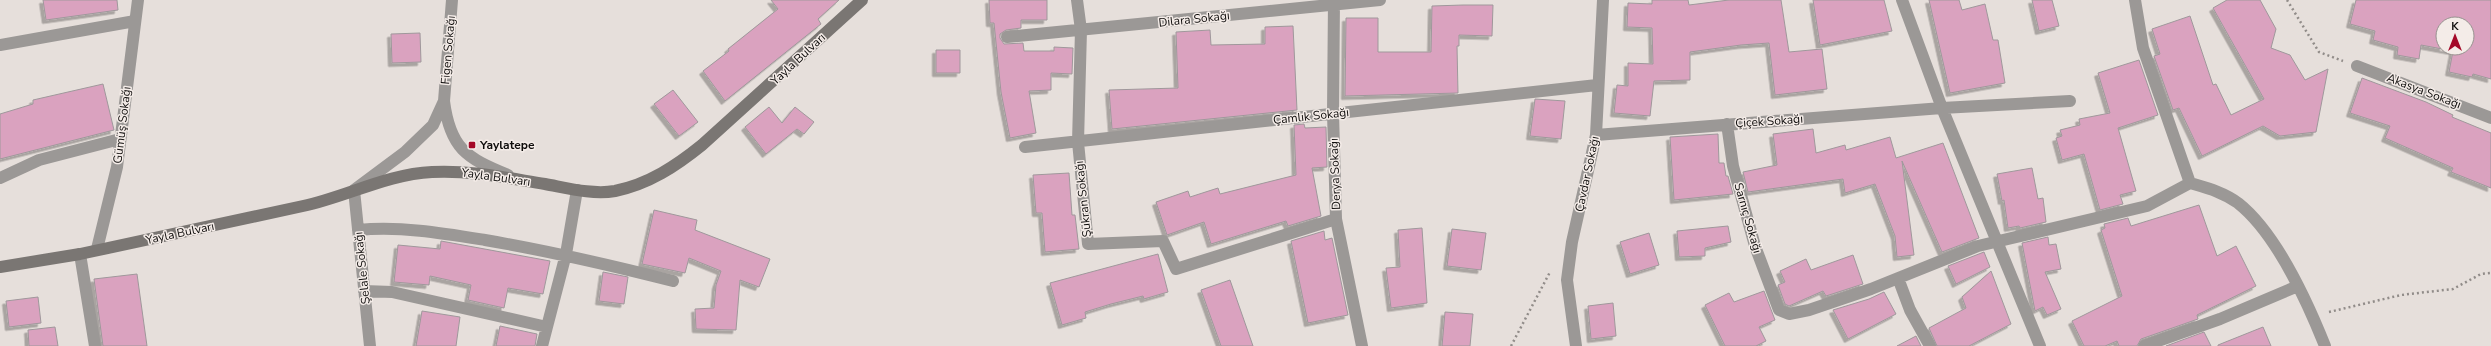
<svg xmlns="http://www.w3.org/2000/svg" width="2491" height="346" viewBox="0 0 2491 346" font-family="'Nunito Sans',sans-serif">
  <style>
    .building { fill: #daa2bf; stroke: #9f989b; fill-rule: evenodd; filter: url(#shadow) }
    .lines { fill: none; stroke-linecap: round; stroke-linejoin: round }
    .path { stroke: #918c89; stroke-width: 2.5; stroke-dasharray: 2 3; stroke-linecap: butt }
    .street { stroke: #9b9896; stroke-width: 12 }
    .secondary { stroke: #7a7673; stroke-width: 12 }
    .poi-dot { fill: #a40928; stroke: #f4ece8; stroke-width: 1.5 }
    .labels { text-anchor: middle; dominant-baseline: central; stroke-width: 3; stroke-linejoin: round; paint-order: stroke }
    .street-label { font-size: 12px; fill: #0f0d0c; stroke: #f4ece8 }
    .poi-label { font-size: 12px; font-weight: bold; fill: #0f0d0c; stroke: #f4ece8; text-anchor: start }
  </style>
  <defs>
    <filter id="shadow"><feDropShadow dx="-3.5" dy="3.5" stdDeviation="0" flood-color="#0004"/></filter>
  </defs>
  <rect width="100%" height="100%" fill="#e6dfdb"/>
  <path class="building" d="M 43,0 L 117,0 L 118,10 L 46,20 Z
    M 771,0 L 839,0 L 818,19 L 821,24 L 725,101 L 703,71 L 729,51 L 728,49 L 778,9 Z
    M 989,0 L 1047,0 L 1047,20 L 1021,20 L 1021,28 L 1006,30 L 1000,34 L 1000,38 L 1004,44 L 1023,43 L 1024,51 L 1054,51 L 1054,47 L 1073,48 L 1072,74 L 1051,73 L 1051,90 L 1029,91 L 1036,133 L 1010,138 L 1001,92 L 994,23 L 990,23 Z
    M 1652,0 L 1688,0 L 1689,5 L 1729,0 L 1781,0 L 1789,52 L 1822,49 L 1827,89 L 1775,95 L 1769,43 L 1741,45 L 1690,52 L 1690,80 L 1654,81 L 1650,116 L 1614,113 L 1617,85 L 1628,86 L 1628,63 L 1653,64 L 1652,28 L 1627,27 L 1628,3 L 1652,4 Z
    M 1813,0 L 1884,0 L 1892,31 L 1820,45 Z
    M 1929,0 L 1959,0 L 1962,10 L 1985,4 L 1993,40 L 1998,40 L 2005,83 L 1950,93 Z
    M 2032,0 L 2052,0 L 2059,26 L 2039,31 Z
    M 2227,0 L 2260,0 L 2276,29 L 2271,48 L 2290,55 L 2305,80 L 2328,69 L 2316,132 L 2280,136 L 2263,126 L 2202,156 L 2179,108 L 2173,110 L 2154,56 L 2160,54 L 2152,29 L 2190,16 L 2213,85 L 2216,84 L 2231,115 L 2264,99 L 2213,8 Z
    M 2356,0 L 2491,0 L 2491,79 L 2473,74 L 2472,77 L 2449,72 L 2453,51 L 2421,45 L 2419,59 L 2397,55 L 2398,47 L 2373,40 L 2375,31 L 2350,24 ZM 2443,24 L 2467,24 L 2467,48 L 2443,48 Z
    M 1463,5 L 1493,5 L 1492,36 L 1459,35 L 1459,46 L 1457,46 L 1458,93 L 1345,96 L 1346,18 L 1378,18 L 1378,52 L 1431,52 L 1432,6 Z
    M 1293,26 L 1297,110 L 1112,129 L 1109,90 L 1178,88 L 1176,32 L 1210,30 L 1211,45 L 1265,44 L 1265,27 Z
    M 420,33 L 421,62 L 392,63 L 391,34 Z
    M 936,50 L 960,50 L 960,73 L 936,73 Z
    M 2139,60 L 2158,115 L 2118,128 L 2136,191 L 2120,195 L 2123,204 L 2100,210 L 2084,154 L 2062,160 L 2056,138 L 2062,136 L 2060,130 L 2080,125 L 2079,119 L 2110,113 L 2098,73 Z
    M 2362,78 L 2426,102 L 2453,115 L 2452,117 L 2491,133 L 2491,188 L 2451,172 L 2453,168 L 2385,138 L 2390,126 L 2350,113 Z
    M 103,84 L 114,130 L 0,159 L 0,114 L 33,104 L 33,100 Z
    M 673,90 L 698,122 L 679,136 L 654,104 Z
    M 1535,99 L 1565,101 L 1561,139 L 1530,136 Z
    M 769,107 L 782,123 L 795,107 L 814,122 L 804,134 L 797,129 L 766,154 L 745,127 Z
    M 1304,124 L 1305,128 L 1326,127 L 1327,167 L 1312,168 L 1321,216 L 1288,226 L 1286,221 L 1211,244 L 1204,222 L 1167,235 L 1156,202 L 1188,191 L 1190,197 L 1218,188 L 1220,194 L 1296,175 L 1294,125 Z
    M 1813,129 L 1816,153 L 1845,145 L 1846,150 L 1890,137 L 1896,158 L 1943,143 L 1979,238 L 1942,252 L 1902,161 L 1914,255 L 1897,257 L 1895,236 L 1875,184 L 1845,193 L 1843,179 L 1748,192 L 1743,172 L 1777,165 L 1773,134 Z
    M 1718,134 L 1719,163 L 1724,163 L 1726,176 L 1728,176 L 1733,194 L 1674,200 L 1670,137 Z
    M 2032,168 L 2038,199 L 2043,198 L 2046,222 L 2020,228 L 2019,226 L 2008,228 L 2004,200 L 2002,201 L 1997,174 Z
    M 1069,173 L 1072,215 L 1075,215 L 1079,249 L 1045,252 L 1042,213 L 1036,213 L 1033,175 Z
    M 2199,205 L 2217,256 L 2236,246 L 2256,286 L 2197,315 L 2198,319 L 2141,339 L 2137,346 L 2119,346 L 2117,341 L 2105,346 L 2084,346 L 2072,321 L 2122,296 L 2101,230 L 2105,228 L 2104,224 L 2128,218 L 2131,226 Z
    M 654,210 L 697,220 L 695,230 L 770,259 L 759,287 L 740,280 L 736,330 L 696,329 L 695,309 L 714,308 L 716,285 L 721,271 L 689,258 L 685,273 L 642,264 Z
    M 1728,226 L 1731,242 L 1705,248 L 1705,256 L 1679,257 L 1677,231 Z
    M 1422,228 L 1427,303 L 1391,308 L 1386,268 L 1400,267 L 1398,230 Z
    M 1452,229 L 1486,233 L 1481,270 L 1447,266 Z
    M 1324,231 L 1325,240 L 1332,238 L 1348,315 L 1308,323 L 1291,241 Z
    M 1649,233 L 1659,265 L 1630,274 L 1620,242 Z
    M 2048,237 L 2049,245 L 2056,244 L 2061,269 L 2045,272 L 2061,309 L 2047,315 L 2043,307 L 2035,311 L 2022,243 Z
    M 441,241 L 550,261 L 543,294 L 508,288 L 504,308 L 468,300 L 471,285 L 430,276 L 429,285 L 394,282 L 398,245 L 440,249 Z
    M 1984,252 L 1990,267 L 1956,284 L 1948,266 Z
    M 1158,254 L 1168,292 L 1144,299 L 1143,296 L 1111,304 L 1085,312 L 1086,318 L 1062,325 L 1050,283 Z
    M 1853,255 L 1863,284 L 1826,296 L 1823,291 L 1789,306 L 1785,304 L 1778,285 L 1785,282 L 1780,271 L 1806,259 L 1811,270 Z
    M 1991,271 L 2011,324 L 1969,346 L 1937,346 L 1929,328 L 1966,308 L 1962,297 Z
    M 603,272 L 628,277 L 624,304 L 599,301 Z
    M 137,274 L 147,346 L 103,346 L 94,279 Z
    M 1230,280 L 1253,346 L 1221,346 L 1201,290 Z
    M 1764,291 L 1775,320 L 1759,327 L 1766,341 L 1756,346 L 1725,346 L 1705,305 L 1729,293 L 1734,302 Z
    M 1884,292 L 1896,314 L 1848,339 L 1833,310 L 1869,299 Z
    M 38,297 L 41,323 L 9,327 L 6,301 Z
    M 1613,303 L 1616,336 L 1591,339 L 1588,306 Z
    M 422,311 L 460,317 L 456,346 L 416,346 Z
    M 1445,312 L 1473,314 L 1470,346 L 1442,346 Z
    M 500,326 L 537,334 L 535,346 L 496,346 Z
    M 55,327 L 58,346 L 29,346 L 28,330 Z
    M 2263,327 L 2271,346 L 2218,346 L 2218,345 Z
    M 2204,332 L 2211,346 L 2166,346 Z
    M 1916,336 L 1921,346 L 1897,346 Z"/>
  <g class="lines">
    <path class="path" d="M 2287,0 L 2319,52 L 2343,61
      M 2329,312 L 2401,295 L 2453,289 L 2481,274 L 2491,273
      M 1511,346 L 1550,272"/>
    <path class="street" d="M 1077,0 L 1081,30 L 1078,142 L 1088,244 L 1163,241 L 1176,269 L 1336,219
      M 1334,0 L 1333,113 L 1336,219 L 1362,346
      M 1902,0 L 1942,108 L 2040,346
      M 1007,37 L 1380,0
      M 0,45 L 135,21
      M 2357,66 L 2491,118
      M 444,101 L 452,0
      M 1727,124 L 1733,166 L 1755,246 L 1779,310 L 1789,314 L 1809,310 L 1871,289 L 1978,246 L 2147,206 L 2190,183 L 2143,48 L 2135,0
      M 1596,135 L 1942,108 L 2070,101
      M 1025,147 L 1597,85
      M 0,178 L 39,160 L 120,139
      M 2190,183 C 2207,188 2223,192 2238,203 C 2276,233 2307,301 2325,346
      M 358,230 C 401,226 442,233 485,240 C 549,251 610,265 673,281
      M 97,249 L 117,167 L 138,0
      M 80,254 L 95,346
      M 1898,278 L 1910,310 L 1930,346
      M 364,291 L 392,292 L 547,327
      M 370,346 L 354,190 L 405,152 L 433,125 L 444,101 C 450,148 466,158 508,175
      M 542,346 L 566,254 L 577,190
      M 1576,346 L 1567,280 L 1572,242 L 1596,135 L 1603,0
      M 2144,346 L 2220,319 L 2298,286"/>
    <path class="secondary" d="M 0,267 L 80,254 L 303,206 C 346,197 387,174 432,172 C 471,170 507,178 545,184 C 567,188 593,195 615,191 C 649,184 676,166 702,145 L 862,0"/>
  </g>
  <rect class="poi-dot" x="468" y="141" width="8" height="8" rx="2"/>
  <g class="labels">
    <g class="street-label">
      <text transform="translate(1194 19) rotate(-6)">Dilara Sokağı</text>
      <text transform="translate(448 50) rotate(-85)">Figen Sokağı</text>
      <text transform="translate(798 59) rotate(-43)">Yayla Bulvarı</text>
      <text transform="translate(2424 91) rotate(21)">Akasya Sokağı</text>
      <text transform="translate(1311 116) rotate(-6)">Çamlık Sokağı</text>
      <text transform="translate(1769 121) rotate(-4)">Çiçek Sokağı</text>
      <text transform="translate(122 125) rotate(-83)">Gümüş Sokağı</text>
      <text transform="translate(1335 174) rotate(-92)">Derya Sokağı</text>
      <text transform="translate(1587 174) rotate(-78)">Çavdar Sokağı</text>
      <text transform="translate(496 177) rotate(8)">Yayla Bulvarı</text>
      <text transform="translate(1083 199) rotate(-96)">Şükran Sokağı</text>
      <text transform="translate(1748 218) rotate(74)">Sarnıç Sokağı</text>
      <text transform="translate(180 233) rotate(-12)">Yayla Bulvarı</text>
      <text transform="translate(362 268) rotate(-96)">Şelale Sokağı</text>
    </g>
    <g class="poi-label">
      <text x="480" y="145">Yaylatepe</text>
    </g>
  </g>
  <g transform="translate(2455 36)"><circle r="19" fill="#f4ece8" stroke="#989390"/>
  <path d="M0-3L7 15L0 10L-7 15Z" fill="#a40928"/>
  <text y="-6" font-size="11" font-weight="bold" text-anchor="middle" fill="#0f0d0c">K</text>
  </g>
</svg>
